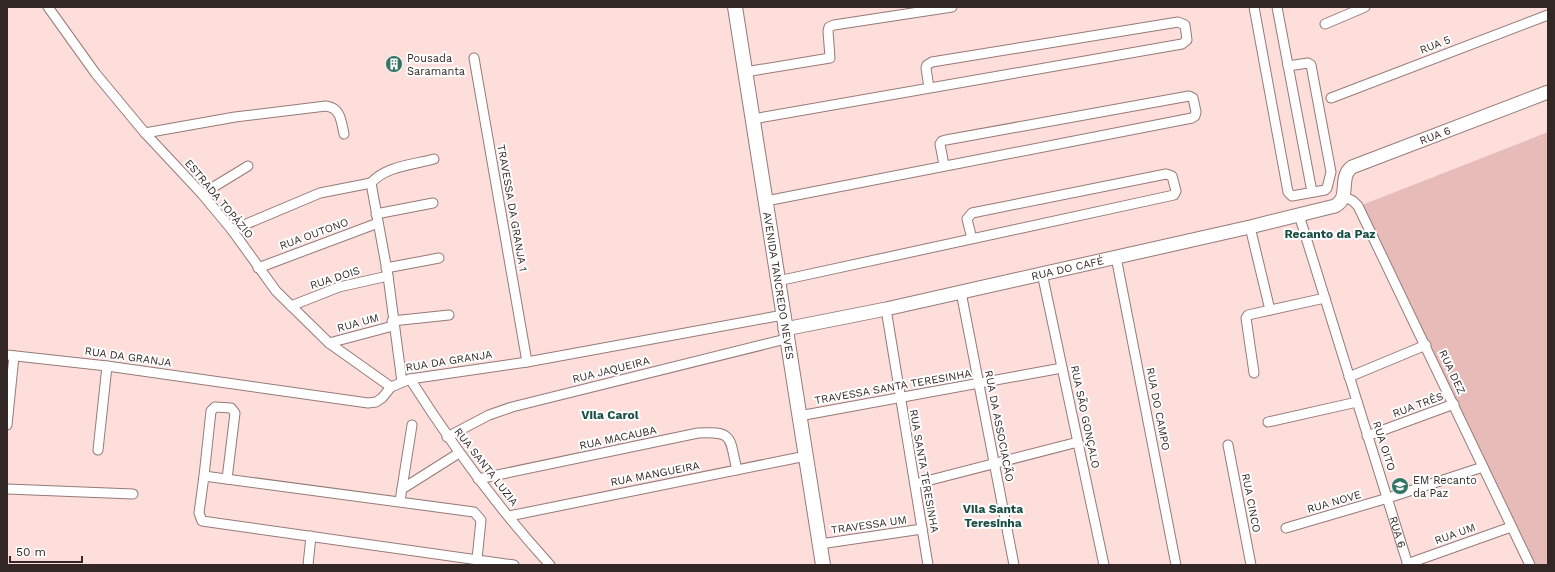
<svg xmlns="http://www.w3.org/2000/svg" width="1555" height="572" viewBox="0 0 1555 572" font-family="'Work Sans',sans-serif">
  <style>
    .green { fill: #e7bbb7 }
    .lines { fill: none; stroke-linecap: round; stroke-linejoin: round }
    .minor-casing { stroke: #967a78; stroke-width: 11 }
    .secondary-casing { stroke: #967a78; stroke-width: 15 }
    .primary-casing { stroke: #967a78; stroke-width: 16 }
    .minor { stroke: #fff; stroke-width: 9 }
    .secondary { stroke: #fff; stroke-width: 13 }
    .primary { stroke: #fff; stroke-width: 14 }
    .labels { text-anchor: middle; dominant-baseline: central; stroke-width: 4; stroke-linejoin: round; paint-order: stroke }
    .street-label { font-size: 11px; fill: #332726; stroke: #fff }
    .poi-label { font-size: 11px; fill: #332726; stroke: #fff; text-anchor: start }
    .neighbourhood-label { font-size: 12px; font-weight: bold; fill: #194e42; stroke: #fff }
  </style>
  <rect width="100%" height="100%" fill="#fddedb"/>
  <path class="green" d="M 1548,132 L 1548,565 L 1534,565 L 1362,205 Z"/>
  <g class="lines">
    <g class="minor-casing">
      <g id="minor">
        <path d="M 48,7 L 96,74 L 145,133 L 202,194 L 232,230 L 276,291 L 329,343 L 391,387"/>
        <path d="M 1254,7 L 1288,192 L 1292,196 L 1325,190 L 1327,188 L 1331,172 L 1311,65 L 1308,63 L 1288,66"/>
        <path d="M 1277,7 L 1312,192"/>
        <path d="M 1325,24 L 1365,7"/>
        <path d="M 474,58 L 527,362"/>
        <path d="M 745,72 L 830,58 L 828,31 L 829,27 L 834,25 L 952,7"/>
        <path d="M 1331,98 L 1548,15"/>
        <path d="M 753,119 L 1182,44 L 1187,40 L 1185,25 L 1178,22 L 932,62 L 927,65 L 926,68 L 929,88"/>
        <path d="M 145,133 L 235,117 L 326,106 C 341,108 341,121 344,134"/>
        <path d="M 371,183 L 388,276 L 402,382"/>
        <path d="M 371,183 C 386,166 412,165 434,159"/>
        <path d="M 202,194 L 248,166"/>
        <path d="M 1343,196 L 1353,201 L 1358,206 L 1530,565"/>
        <path d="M 766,201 L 1192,118 L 1195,116 L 1196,112 L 1193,98 L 1189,96 L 946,140 L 942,141 L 940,144 L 944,165"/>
        <path d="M 376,214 L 433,203"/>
        <path id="s1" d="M 1299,215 L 1408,565"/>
        <path d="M 1250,227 L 1270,310"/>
        <path d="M 232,230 L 320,193 L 371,183"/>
        <path d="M 1116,257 L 1176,565"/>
        <path d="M 258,268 L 378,223"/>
        <path d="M 386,268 L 439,258"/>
        <path d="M 1042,273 L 1104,565"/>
        <path d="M 778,281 L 1174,195 L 1176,191 L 1172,176 L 1166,174 L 972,213 L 967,219 L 972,239"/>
        <path d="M 961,292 L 1014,565"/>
        <path d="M 291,306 L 339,287 L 388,276"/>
        <path d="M 886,309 L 928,565"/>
        <path d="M 392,321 L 449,315"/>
        <path d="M 329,343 L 393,326"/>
        <path d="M 7,355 L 107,366 L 368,403 L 376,402 L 382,398 L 391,387 L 410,379 L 527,362 L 783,315"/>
        <path d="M 1254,373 L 1246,318 L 1248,315 L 1325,298"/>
        <path d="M 1349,377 L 1426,345"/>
        <path d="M 410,379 C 452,445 497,507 550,565"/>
        <path d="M 799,416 L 1062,368"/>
        <path d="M 1268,422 L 1357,402"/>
        <path d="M 7,425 L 14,356"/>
        <path d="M 1367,436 L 1454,404"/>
        <path d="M 447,437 L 489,415 L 512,407 L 786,339"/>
        <path d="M 1228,445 L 1251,565"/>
        <path d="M 98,450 L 107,366"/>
        <path d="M 204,476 L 211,411 L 215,407 L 231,408 L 235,413 L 227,479"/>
        <path d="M 478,479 L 698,433 C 735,431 729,438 737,470"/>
        <path d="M 915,484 L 1078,442"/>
        <path d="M 7,489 L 133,494"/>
        <path d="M 402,489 L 459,453"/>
        <path d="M 400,501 L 412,425"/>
        <path d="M 509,516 L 806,456"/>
        <path d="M 1286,528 L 1388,498 L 1483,467"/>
        <path d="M 820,544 L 922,529"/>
        <path d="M 477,559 L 481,520 L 474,512 L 204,476 L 199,513 L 202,521 L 514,565"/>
        <path d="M 1407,564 L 1511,527"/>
        <path d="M 308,565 L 311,536"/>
      </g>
    </g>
    <g class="secondary-casing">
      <g id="secondary">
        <path id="s2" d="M 785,329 L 886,309 L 1250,227 L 1335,206 C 1351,198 1338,177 1352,167 L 1548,92"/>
      </g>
    </g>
    <g class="primary-casing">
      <g id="primary">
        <path id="s3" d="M 735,7 L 823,565"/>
      </g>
    </g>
    <use href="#minor" class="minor"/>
    <use href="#secondary" class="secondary"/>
    <use href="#primary" class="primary"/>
  </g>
  <defs>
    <g id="building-disc" transform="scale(0.9)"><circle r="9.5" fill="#337464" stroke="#fff"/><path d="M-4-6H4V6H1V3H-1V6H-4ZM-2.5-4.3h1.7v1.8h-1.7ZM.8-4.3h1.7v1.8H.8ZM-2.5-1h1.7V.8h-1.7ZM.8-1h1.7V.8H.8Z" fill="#fff"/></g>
    <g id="school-disc" transform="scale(0.9)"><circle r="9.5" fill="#337464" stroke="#fff"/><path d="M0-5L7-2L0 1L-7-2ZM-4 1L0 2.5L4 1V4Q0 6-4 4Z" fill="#fff"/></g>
  </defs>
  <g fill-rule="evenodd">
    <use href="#building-disc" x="394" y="64"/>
    <use href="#school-disc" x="1400" y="486"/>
  </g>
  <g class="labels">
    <g class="street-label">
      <text transform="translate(1435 45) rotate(-21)">RUA 5</text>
      <text stroke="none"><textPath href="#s2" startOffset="697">RUA 6</textPath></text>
      <text transform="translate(219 199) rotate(50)">ESTRADA TOPÁZIO</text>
      <text transform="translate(512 208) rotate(80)">TRAVESSA DA GRANJA 1</text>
      <text transform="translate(314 234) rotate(-20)">RUA OUTONO</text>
      <text stroke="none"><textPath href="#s2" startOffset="289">RUA DO CAFÉ</textPath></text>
      <text transform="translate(335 278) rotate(-18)">RUA DOIS</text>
      <text stroke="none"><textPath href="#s3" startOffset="282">AVENIDA TANCREDO NEVES</textPath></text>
      <text transform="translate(358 323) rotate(-15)">RUA UM</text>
      <text transform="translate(128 357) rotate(8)">RUA DA GRANJA</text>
      <text transform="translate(449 361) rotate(-9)">RUA DA GRANJA</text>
      <text transform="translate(611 370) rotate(-14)">RUA JAQUEIRA</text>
      <text transform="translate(1452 372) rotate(65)">RUA DEZ</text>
      <text transform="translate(893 387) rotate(-10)">TRAVESSA SANTA TERESINHA</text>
      <text transform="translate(1418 405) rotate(-20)">RUA TRÊS</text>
      <text transform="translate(1158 409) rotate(79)">RUA DO CAMPO</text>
      <text transform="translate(1085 417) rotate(78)">RUA SÃO GONÇALO</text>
      <text transform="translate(999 426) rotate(79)">RUA DA ASSOCIACÃO</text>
      <text transform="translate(618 438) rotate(-12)">RUA MACAUBA</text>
      <text transform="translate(1384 446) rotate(72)">RUA OITO</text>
      <text transform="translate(486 467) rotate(52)">RUA SANTA LUZIA</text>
      <text transform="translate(924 471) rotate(80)">RUA SANTA TERESINHA</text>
      <text transform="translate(655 474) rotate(-11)">RUA MANGUEIRA</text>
      <text transform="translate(1334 502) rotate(-16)">RUA NOVE</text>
      <text transform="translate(1251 503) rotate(79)">RUA CINCO</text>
      <text transform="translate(869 525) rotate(-8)">TRAVESSA UM</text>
      <text stroke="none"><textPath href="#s1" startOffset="332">RUA 6</textPath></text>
      <text transform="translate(1455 534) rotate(-20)">RUA UM</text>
    </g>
    <g class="poi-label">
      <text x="407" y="58">Pousada<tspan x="407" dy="13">Saramanta</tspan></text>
      <text x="1413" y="480">EM Recanto<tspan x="1413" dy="13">da Paz</tspan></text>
    </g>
    <g class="neighbourhood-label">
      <text x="1330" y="234">Recanto da Paz</text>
      <text x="610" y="415">Vila Carol</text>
      <text x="993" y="509">Vila Santa<tspan x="993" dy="14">Teresinha</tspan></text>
    </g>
  </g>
  <rect width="1555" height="572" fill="none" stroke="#332726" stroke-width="16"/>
  <path d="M10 556v6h72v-6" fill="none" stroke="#332726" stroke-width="2"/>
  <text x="16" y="556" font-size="12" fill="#332726" stroke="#ffffff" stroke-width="3" paint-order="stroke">50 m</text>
</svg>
